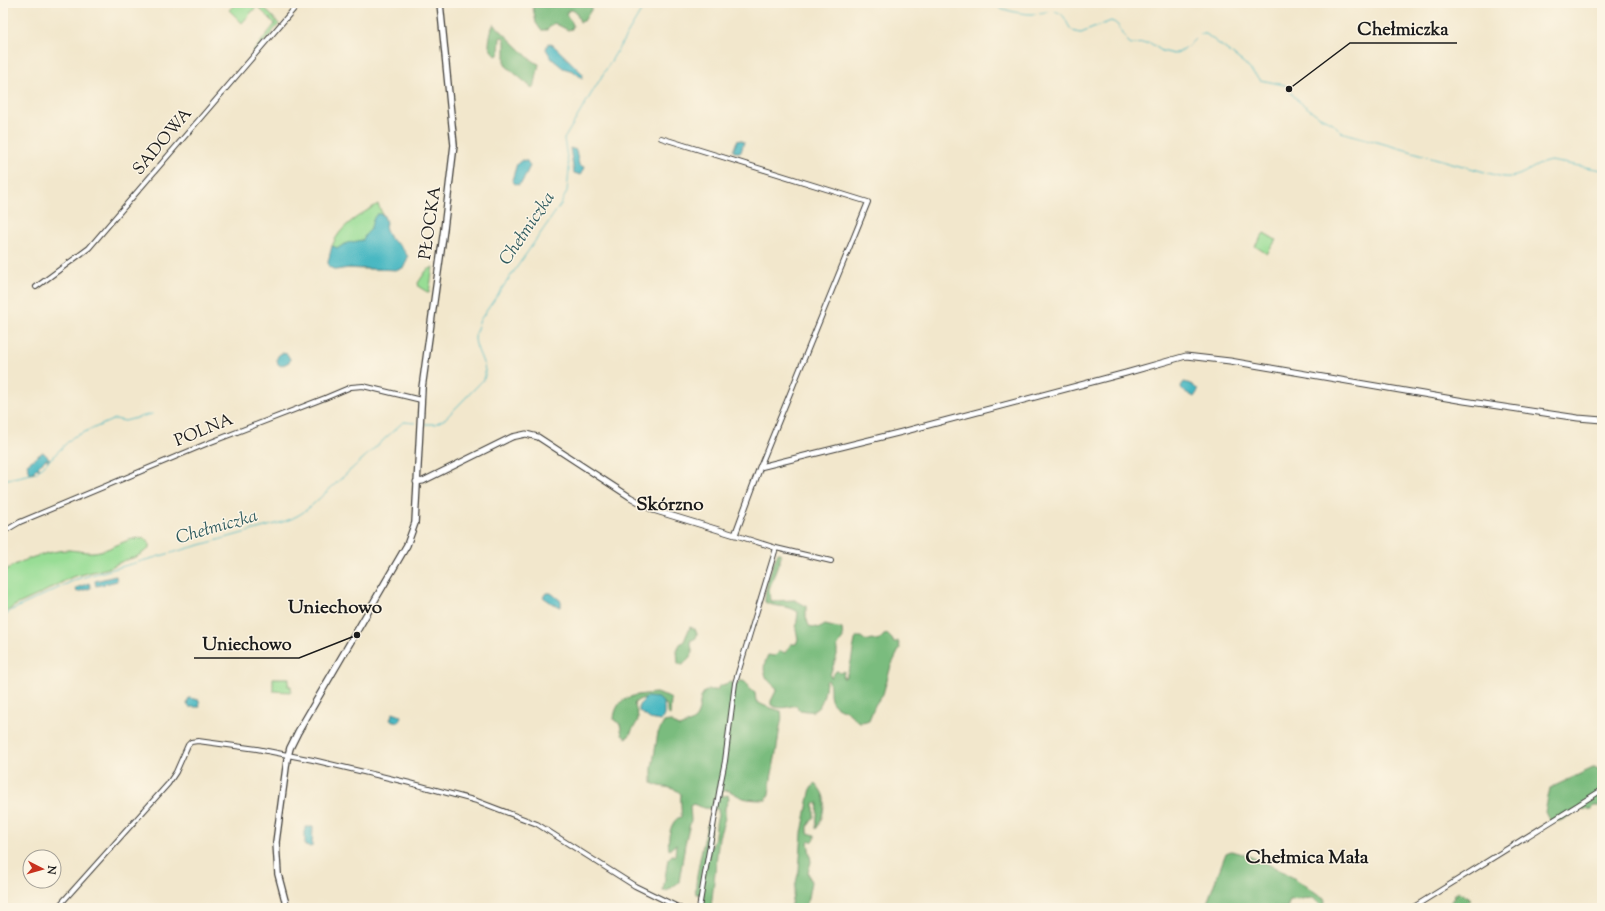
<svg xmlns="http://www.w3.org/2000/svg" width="1605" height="911" viewBox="0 0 1605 911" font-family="'Sorts Mill Goudy',serif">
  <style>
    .green { fill: #98dd95; stroke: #5a7c58 }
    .forest { fill: #7abc7e; stroke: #4b6c4d }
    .water { fill: #4ab8c2; stroke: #336a6f }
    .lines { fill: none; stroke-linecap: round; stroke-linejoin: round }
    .stream { stroke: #4ab8c2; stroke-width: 1 }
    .minor-casing { stroke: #3c3a36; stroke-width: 6 }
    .tertiary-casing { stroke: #3c3a36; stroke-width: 7 }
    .secondary-casing { stroke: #3c3a36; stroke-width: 8 }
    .minor { stroke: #fff; stroke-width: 4 }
    .tertiary { stroke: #fff; stroke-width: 5 }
    .secondary { stroke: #fff; stroke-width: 5.5 }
    .labels { text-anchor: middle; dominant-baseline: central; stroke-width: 3; stroke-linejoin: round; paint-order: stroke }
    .street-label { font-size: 17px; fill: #1c1c1c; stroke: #fcf5e5 }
    .water-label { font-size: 18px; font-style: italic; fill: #2e5a5e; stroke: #fcf5e5 }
    .quarter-label { font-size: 19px; font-weight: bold; fill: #1c1c1c; stroke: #fcf5e5 }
    .leader { fill: none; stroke: #1c1c1c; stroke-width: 1.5 }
    .callout-dot { fill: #1c1c1c; stroke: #fcf5e5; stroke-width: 1.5 }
    .callout-label { font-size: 18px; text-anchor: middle; font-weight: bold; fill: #1c1c1c; stroke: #fcf5e5; stroke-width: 3; stroke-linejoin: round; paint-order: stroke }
  </style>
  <rect width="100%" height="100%" fill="#fcf5e5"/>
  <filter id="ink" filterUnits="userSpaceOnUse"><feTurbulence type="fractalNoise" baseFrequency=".025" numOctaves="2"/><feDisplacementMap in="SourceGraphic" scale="8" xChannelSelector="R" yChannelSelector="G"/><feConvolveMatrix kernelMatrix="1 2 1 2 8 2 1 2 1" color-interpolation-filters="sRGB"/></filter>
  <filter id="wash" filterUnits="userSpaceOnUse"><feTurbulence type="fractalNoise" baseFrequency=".012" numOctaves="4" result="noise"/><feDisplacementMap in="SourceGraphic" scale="16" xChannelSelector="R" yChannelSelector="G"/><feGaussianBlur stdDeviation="0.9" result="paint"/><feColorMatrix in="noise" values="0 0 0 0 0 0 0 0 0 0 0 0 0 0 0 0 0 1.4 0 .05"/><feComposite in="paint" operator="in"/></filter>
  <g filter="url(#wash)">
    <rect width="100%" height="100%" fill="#f2e7cc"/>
    <path class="green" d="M 236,3 L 260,3 L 279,24 L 254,54 L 252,53 L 275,24 L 257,6 L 242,23 L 229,10 Z
      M 378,204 L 383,215 L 380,214 L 394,269 C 379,268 364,270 348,268 L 335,248 L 332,246 C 340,225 360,215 378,204 Z
      M 1264,233 L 1276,240 L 1267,254 L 1255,246 Z
      M 433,267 L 429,293 L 419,287 L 418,283 L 426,271 Z
      M 138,538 L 146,539 L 149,543 L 149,549 L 136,557 L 123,561 L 109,568 L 72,577 L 40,594 L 14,606 L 3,615 L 3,572 C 17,561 48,551 67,550 C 78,550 88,554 100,551 C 114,548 123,540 138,538 Z
      M 273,678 L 289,678 L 288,686 L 291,686 L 291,692 L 273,691 Z"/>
    <path class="forest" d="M 532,3 L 593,3 L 591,10 L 584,21 L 580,22 L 576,12 L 572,10 L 569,10 L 566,14 C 569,20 575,22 572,29 L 568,30 L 554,23 L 547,30 L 541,30 L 536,23 Z
      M 494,24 L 530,59 L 534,62 L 539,64 L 535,84 L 532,88 L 505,65 L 505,42 L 504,38 L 501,37 L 500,38 L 499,53 L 497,56 C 494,54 490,50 489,46 C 489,41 491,27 494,24 Z
      M 778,553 L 780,553 L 781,557 L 769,589 L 770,601 L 795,600 L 806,606 L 806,617 L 809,626 L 820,628 L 825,625 L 842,629 L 843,638 L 837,647 L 837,655 L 830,675 L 831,678 L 836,671 L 838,671 L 840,673 L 844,671 L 843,678 L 845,678 L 850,667 L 855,640 L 857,637 L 861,637 L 866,641 L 872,639 L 878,641 L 884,635 L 887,634 L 892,639 L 894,643 L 898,641 L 900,648 L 891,666 L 883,694 L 875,705 L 869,720 C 867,721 863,722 860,722 C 856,721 853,717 850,714 C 845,709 836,709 832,702 C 828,694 832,687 828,680 L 826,682 C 825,690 823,708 813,711 C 809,712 803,710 799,710 L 796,705 C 788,707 779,710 771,705 L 771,701 L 777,689 C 775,685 773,686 770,682 C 762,674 763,665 768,655 L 775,656 C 779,652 780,650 785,653 L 791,644 L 796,644 L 798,639 L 796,630 L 798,612 C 787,604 775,608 765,602 C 765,585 771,569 778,553 Z
      M 690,627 L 695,629 L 697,634 L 696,638 L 690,641 L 693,653 L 683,665 L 678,664 L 677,650 L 680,644 L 684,641 Z
      M 739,681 L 743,681 L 748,684 L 749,688 L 755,693 L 756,701 C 764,707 772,708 781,711 C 783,722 780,723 779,733 C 777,753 771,773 769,794 L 766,800 C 759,800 750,800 743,798 C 736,795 732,791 725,790 L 722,793 L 723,796 L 728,795 L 729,798 L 725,808 L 725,818 L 719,837 L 711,907 L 703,908 L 703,895 L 696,894 C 694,882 704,841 707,826 L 709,823 L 711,822 L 709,844 L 712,847 C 715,839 715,833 716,826 C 716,819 719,817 718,809 L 704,808 L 693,804 L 690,806 L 691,820 L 685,844 L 679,882 L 667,891 L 663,891 L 668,859 L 672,855 L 675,856 L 676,844 L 669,850 C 667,841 670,819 681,817 C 682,809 680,802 681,794 C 673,785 662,789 652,783 L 652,768 L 658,733 L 664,722 L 670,721 L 679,727 C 684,725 690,723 694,720 C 702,713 697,701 704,692 L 709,690 L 717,690 L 719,686 C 720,686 730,682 731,682 L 733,684 L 736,684 Z
      M 656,693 C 661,695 667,696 671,699 L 670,715 L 667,713 L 667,705 C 656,701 643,693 634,704 C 642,724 637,719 629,736 L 626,738 L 622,735 L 620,724 L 614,720 C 615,695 636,695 656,693 Z
      M 1593,768 L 1602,769 L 1602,806 L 1594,806 L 1591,809 L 1579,810 L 1560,821 L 1549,820 L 1545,812 L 1550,788 Z
      M 816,784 C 819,788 823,793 824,798 C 825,806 822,823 816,829 L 818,803 L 814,803 L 814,817 L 808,826 L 808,833 L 815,835 L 815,839 L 812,842 L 810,840 L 808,842 L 811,862 L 808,872 L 811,882 L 806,908 L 790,908 L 799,870 L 802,833 L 808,802 L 811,788 Z
      M 1231,851 C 1259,856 1304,882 1325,900 L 1324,908 L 1313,898 L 1290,900 L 1287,908 L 1205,908 L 1226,853 Z
      M 1459,892 L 1471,899 L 1464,905 L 1463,908 L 1448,908 L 1455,894 Z"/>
    <path class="water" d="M 548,43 L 553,45 L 583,74 L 582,78 L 573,71 L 563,68 L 552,59 L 546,49 Z
      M 740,140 L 744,142 L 741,152 L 734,152 L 733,151 L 737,141 Z
      M 570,148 L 576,150 L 579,165 L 584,167 L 581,175 L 574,173 Z
      M 522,160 L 527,161 L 530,166 L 522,182 L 518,185 L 514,183 L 512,180 L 517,164 Z
      M 377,214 L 380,214 L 384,216 L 386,223 L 385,226 C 386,230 388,237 392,240 C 399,245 403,248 408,257 L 404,267 L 399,270 L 348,268 L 336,270 L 329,267 L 328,262 L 332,246 L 338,248 L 347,243 L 363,240 C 365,235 366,234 369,231 C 373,225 371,220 377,214 Z
      M 282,353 L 287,354 L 290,359 L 289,362 L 281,366 L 278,364 C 276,359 277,355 282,353 Z
      M 1184,382 C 1189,383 1196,386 1198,391 L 1194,397 L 1182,390 L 1181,386 Z
      M 43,452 L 50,459 L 48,461 L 48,459 L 46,459 L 38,467 L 40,469 L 39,470 L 37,468 L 34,471 L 34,474 L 33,472 L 30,473 L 27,464 Z
      M 116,576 L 117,581 L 96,586 L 95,581 Z
      M 89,583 L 91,588 L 77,592 L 76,588 Z
      M 546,593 L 551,593 L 561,601 L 561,607 L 553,604 L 543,597 Z
      M 647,697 L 658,698 L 662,701 L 664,705 L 664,715 L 661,721 L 650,719 L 639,711 L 639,705 Z
      M 189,698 L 199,700 L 200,707 L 189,707 L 187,704 Z
      M 393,713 L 401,716 L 399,722 L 390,720 Z
      M 305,827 L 313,827 L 312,847 L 305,846 Z"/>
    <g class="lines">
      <path class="stream" d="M 990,3 C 1002,10 1019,14 1032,14 C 1040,14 1049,10 1057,12 C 1070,16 1064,32 1081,33 L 1111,21 C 1122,24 1122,38 1131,44 L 1150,43 L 1162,51 L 1173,54 L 1184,50 L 1200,34 L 1206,34 L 1244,63 L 1260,80 L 1285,85 L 1297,100 L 1320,117 L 1333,123 L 1341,132 L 1499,176 C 1520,182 1531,164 1551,161 L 1602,170
        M 425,424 L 435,424 L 445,419 L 484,379 C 489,367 476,352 475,339 C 475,332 478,326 480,320 L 561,204 L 567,191 L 569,170 L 564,139 L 646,3
        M 3,480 L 36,473 L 73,437 L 115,419 L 125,421 L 152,414
        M 3,619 L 10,611 L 77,579 L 272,525 C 288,521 298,517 310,507 L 401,424 L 404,422 L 415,423"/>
    </g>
  </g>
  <g filter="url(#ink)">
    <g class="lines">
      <g class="minor-casing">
        <path id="minor" d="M 661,138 L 868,202 L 760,467
          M 36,287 L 89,248 L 299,3
          M 3,532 L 20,522 L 206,444 L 325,398 L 351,387 L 363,386 L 421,400
          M 776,548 L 831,561
          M 57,908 L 168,784 L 176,772 L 188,745 L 191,742 L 198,741 L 257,749 L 313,760 L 410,783 L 477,801 L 537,824 L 635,886 L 680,908
          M 699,908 L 721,781 L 725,761 L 735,683 L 776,548 L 735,535
          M 1412,908 L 1602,790"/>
      </g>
      <g class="tertiary-casing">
        <path id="tertiary" d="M 416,482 L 423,481 L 512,437 L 526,434 L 538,437 L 630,497 L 653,510 L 735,535 L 760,467 L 902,432 L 1126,373 L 1186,356 L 1230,361 L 1464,401 L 1578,418 L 1602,420"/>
      </g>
      <g class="secondary-casing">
        <path id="secondary" d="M 287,908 L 278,874 L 276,842 L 287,760 L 290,748 L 298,732 L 407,545 L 415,523 L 422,388 L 444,229 L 454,145 L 440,3"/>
      </g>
      <use href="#minor" class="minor"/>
      <use href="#tertiary" class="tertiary"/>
      <use href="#secondary" class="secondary"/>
    </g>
  </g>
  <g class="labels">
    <g class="street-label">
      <text transform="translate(163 142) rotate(-50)">SADOWA</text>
      <text transform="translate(431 223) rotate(-82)">PŁOCKA</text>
      <text transform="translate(204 431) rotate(-22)">POLNA</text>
    </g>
    <g class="water-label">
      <text transform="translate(528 229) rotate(-56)">Chełmiczka</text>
      <text transform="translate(217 528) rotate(-16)">Chełmiczka</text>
    </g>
    <g class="quarter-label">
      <text x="670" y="505">Skórzno</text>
      <text x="335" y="608">Uniechowo</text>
      <text x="1307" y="858">Chełmica Mała</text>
    </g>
  </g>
  <path class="leader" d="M1289 89L1350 43H1457M357 635L299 658H194"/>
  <g class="callout-dot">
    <circle cx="1289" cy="89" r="4"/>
    <circle cx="357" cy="635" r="4"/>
  </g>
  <g class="callout-label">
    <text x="1403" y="35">Chełmiczka</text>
    <text x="247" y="650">Uniechowo</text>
  </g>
  <rect width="1605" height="911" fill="none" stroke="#fcf5e5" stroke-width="16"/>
  <g transform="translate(42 869) rotate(96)"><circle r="19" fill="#fcf5e5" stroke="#a29e95"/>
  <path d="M0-3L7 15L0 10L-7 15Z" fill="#c8321e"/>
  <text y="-6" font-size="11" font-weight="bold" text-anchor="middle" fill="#1c1c1c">N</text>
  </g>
</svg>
